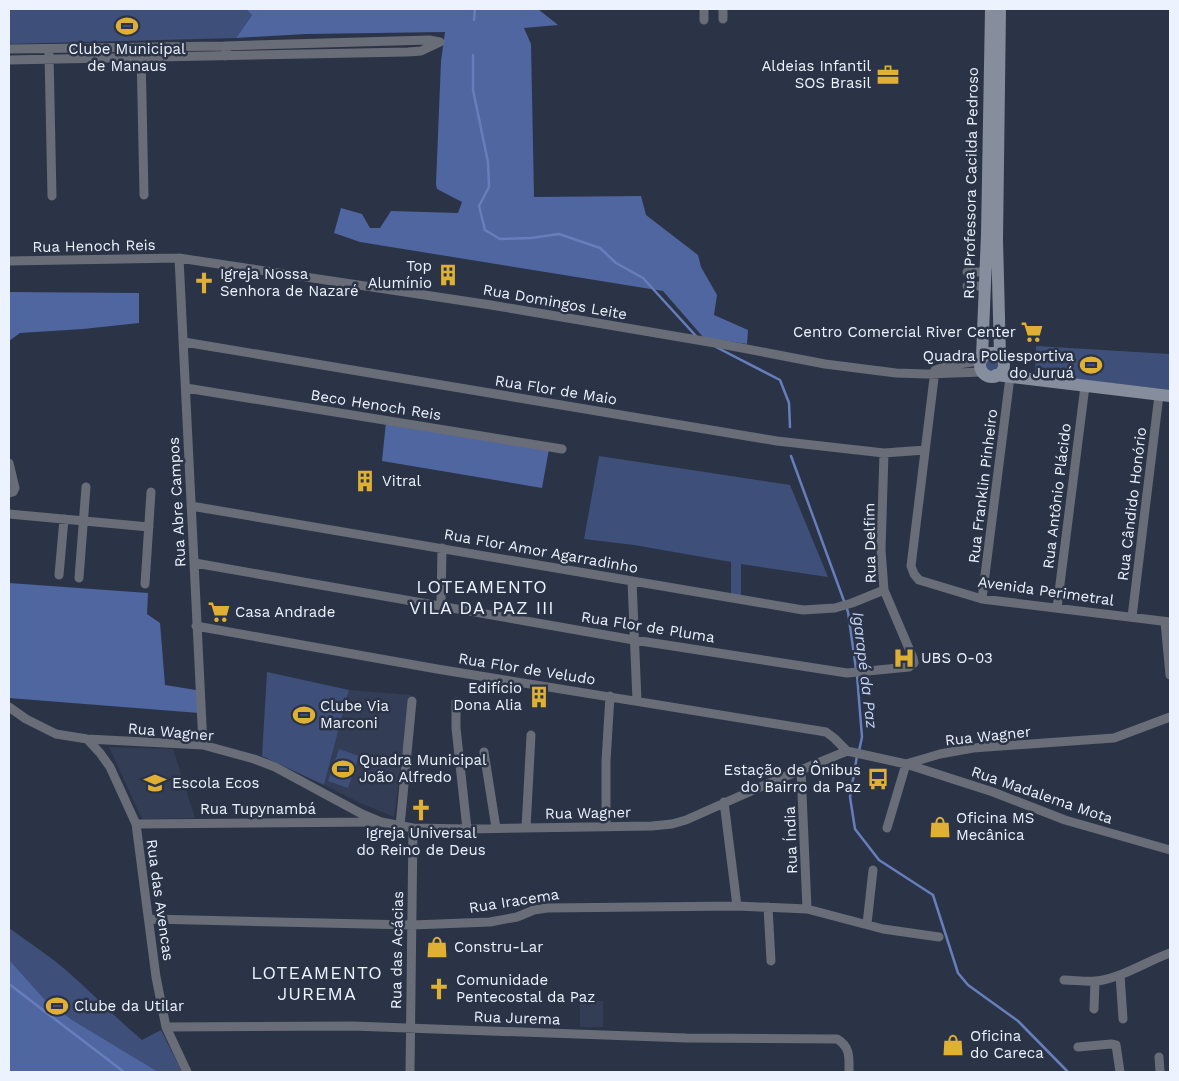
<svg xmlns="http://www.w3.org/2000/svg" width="1179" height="1081" viewBox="0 0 1179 1081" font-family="'Work Sans',sans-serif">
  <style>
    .built { fill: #333d55 }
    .green { fill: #3e4f7a }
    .forest { fill: #4f66a1 }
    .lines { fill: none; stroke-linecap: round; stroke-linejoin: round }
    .stream { stroke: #667ebc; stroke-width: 2.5 }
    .street { stroke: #686d77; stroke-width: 9 }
    .secondary { stroke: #868d9d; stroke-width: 12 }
    .labels { text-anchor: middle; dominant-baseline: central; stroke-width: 5; stroke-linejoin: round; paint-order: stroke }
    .poi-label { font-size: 15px; fill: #ecf2fe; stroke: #2b3346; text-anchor: start }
    .street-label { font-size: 15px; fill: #ecf2fe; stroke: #2b3346 }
    .water-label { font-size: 16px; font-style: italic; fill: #c3d2f5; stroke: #2b3346 }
    .quarter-label { font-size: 18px; letter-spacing: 1px; fill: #ecf2fe; stroke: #2b3346 }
  </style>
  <rect width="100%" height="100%" fill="#2b3346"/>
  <path class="built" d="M 349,690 L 411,695 L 394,817 L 360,803 L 324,785 Z
    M 109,747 L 173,749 L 195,818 L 142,819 Z
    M 580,1000 L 603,1001 L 603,1027 L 580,1027 Z"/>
  <path class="green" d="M 9,9 L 246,9 L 252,15 L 236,38 L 9,44 Z
    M 1036,346 L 1170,354 L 1170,390 L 1035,374 Z
    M984 365a7 7 0 1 1 14 0a7 7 0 1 1-14 0Z
    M 599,456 L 790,485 L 828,577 L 741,564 L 741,600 L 731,598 L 731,562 L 634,545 L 584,539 Z
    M 267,672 L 349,690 L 324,785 L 262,756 Z
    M 339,749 L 359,756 L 348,788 L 328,781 Z
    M 9,928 C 24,939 41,950 56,962 C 86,986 112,1015 142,1040 L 161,1030 L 182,1072 L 9,1072 Z"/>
  <path class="forest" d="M 246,9 L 538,9 L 558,25 L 524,28 L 531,44 L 534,197 L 641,196 L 646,215 L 698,255 L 701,267 L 717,295 L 714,315 L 748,330 L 747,344 L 703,337 L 663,291 L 360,242 L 334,233 L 341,208 L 362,214 L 370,228 L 380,228 L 391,211 L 458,213 L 462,202 L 437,189 L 436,184 L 441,61 L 445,32 L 306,34 L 236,38 L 252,15 Z
    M 9,292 L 139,293 L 139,323 L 83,329 L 20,333 L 9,341 Z
    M 386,422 L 549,449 L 542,488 L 382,461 Z
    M 9,583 L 148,593 L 147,614 L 160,623 L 165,685 L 196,690 L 199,713 L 9,698 Z
    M 9,960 L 45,1000 L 72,1020 L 158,1072 L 9,1072 Z"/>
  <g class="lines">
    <path class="stream" d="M 474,20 L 475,9
      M 473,55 L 473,90 L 488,162 L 489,187 L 479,206 L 485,230 L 500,239 L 531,238 L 559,234 L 600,248 L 616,263 L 643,278 L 696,336
      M 716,347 L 780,380 L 789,403 L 790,427
      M 791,456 L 848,612 L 856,669
      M 857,675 L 862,737 L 859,751
      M 857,756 L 850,797 L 855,829 L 879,860 L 933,895 L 958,973 L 968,985 L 1018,1021 L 1068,1072
      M 9,984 L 124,1072"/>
    <path class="street" d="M 704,9 L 704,20
      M 723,9 L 723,19
      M 224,46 L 429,40 L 440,42
      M 9,49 L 224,46 L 227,49 L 225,56
      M 141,52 L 144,195
      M 49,54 L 52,196
      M 9,60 L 408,52 L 421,51 L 440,42
      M 179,258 L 203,745
      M 9,261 L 179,258 L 491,305 L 721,344 L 825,364 L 896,373 L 926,374 L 982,372
      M 967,272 L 986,272
      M 967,286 L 985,286
      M 184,342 L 777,441 L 884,453 L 925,450
      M 935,370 L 911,566 L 914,574 L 919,580 L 982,599 L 1170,622
      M 935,370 L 951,365 L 980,361
      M 186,388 L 562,449
      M 9,463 L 15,488 L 13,492 L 9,493
      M 191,506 L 803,610 L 835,608 L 852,603 L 884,590
      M 9,514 L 149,527
      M 195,563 L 634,640 L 847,673 L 909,667 L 914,663 L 913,658 L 884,590 L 881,550 L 884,453
      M 59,575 L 64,519
      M 79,578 L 86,487
      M 632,581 L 637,701
      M 145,584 L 151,492
      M 982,599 L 1010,377
      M 441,605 L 442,548
      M 1057,608 L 1085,386
      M 1132,617 L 1159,395
      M 1165,622 L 1170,675
      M 196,626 L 437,669 L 826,732 L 834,738 L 847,751
      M 456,702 L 456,728 L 467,829
      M 9,707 L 26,719 L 56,734 L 87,739 L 203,745 L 254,759 L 275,767 L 362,814 L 381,822 L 413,828 L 467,829 L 652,826 L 672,824 L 686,820 L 774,781 L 847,751 L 906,764 L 993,792 L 1065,820 L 1170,850
      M 87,739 L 100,753 L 110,767 L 136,824 L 156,977 L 166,1027 L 187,1072
      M 484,752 L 496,828
      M 906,764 L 940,754 L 973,748 L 1114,738 L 1170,717
      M 801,770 L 807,909
      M 724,802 L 737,906
      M 136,824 L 376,822
      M 400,826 L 412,701
      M 606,826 L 606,761 L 610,696
      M 526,828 L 531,735
      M 887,828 L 906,764
      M 768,907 L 771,961
      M 150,919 L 412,925 L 490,922 L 517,917 L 534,910 L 547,908 L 737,906 L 807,909 L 883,929 L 939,937
      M 867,924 L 873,870
      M 1120,975 L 1123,1019
      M 1064,980 C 1074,980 1085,982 1096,981 C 1122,978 1145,962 1170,953
      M 1094,1009 L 1095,981
      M 166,1027 L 352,1026 L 686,1038 L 837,1039 C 851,1047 849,1059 849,1072
      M 1078,1047 L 1111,1044 L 1116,1045 L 1120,1072
      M 1159,1057 L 1160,1072
      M 410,1072 L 413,828"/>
    <path class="secondary" d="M980 365a12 12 0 1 1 24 0a12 12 0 1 1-24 0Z
      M 1000,356 L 997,240 L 1000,9
      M 982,357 L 987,234 L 991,9
      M 996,375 L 1170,396"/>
  </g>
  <defs>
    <g id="stadium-bare" transform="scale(1.725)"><path d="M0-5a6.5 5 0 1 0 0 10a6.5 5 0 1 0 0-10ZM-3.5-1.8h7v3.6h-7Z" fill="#dfb034" stroke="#2b3346" stroke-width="2.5" paint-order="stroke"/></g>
    <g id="office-bare" transform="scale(1.725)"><path d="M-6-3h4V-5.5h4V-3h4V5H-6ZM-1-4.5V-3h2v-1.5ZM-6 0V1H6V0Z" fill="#dfb034" stroke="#2b3346" stroke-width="2.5" paint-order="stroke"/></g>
    <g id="building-bare" transform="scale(1.725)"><path d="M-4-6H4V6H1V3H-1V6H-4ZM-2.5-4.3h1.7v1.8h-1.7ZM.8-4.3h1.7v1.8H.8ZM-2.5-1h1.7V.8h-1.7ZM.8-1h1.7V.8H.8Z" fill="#dfb034" stroke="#2b3346" stroke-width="2.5" paint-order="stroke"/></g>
    <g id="church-bare" transform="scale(1.725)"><path d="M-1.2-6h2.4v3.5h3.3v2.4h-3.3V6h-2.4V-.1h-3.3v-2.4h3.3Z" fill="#dfb034" stroke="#2b3346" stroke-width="2.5" paint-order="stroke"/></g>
    <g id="supermarket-bare" transform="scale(1.725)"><path d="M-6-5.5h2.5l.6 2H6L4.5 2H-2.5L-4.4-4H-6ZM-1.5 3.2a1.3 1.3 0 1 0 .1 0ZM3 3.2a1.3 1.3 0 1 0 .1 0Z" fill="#dfb034" stroke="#2b3346" stroke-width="2.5" paint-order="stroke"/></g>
    <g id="hospital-bare" transform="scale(1.725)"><path d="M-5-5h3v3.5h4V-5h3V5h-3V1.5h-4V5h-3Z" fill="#dfb034" stroke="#2b3346" stroke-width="2.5" paint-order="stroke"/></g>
    <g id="bus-bare" transform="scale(1.725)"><path d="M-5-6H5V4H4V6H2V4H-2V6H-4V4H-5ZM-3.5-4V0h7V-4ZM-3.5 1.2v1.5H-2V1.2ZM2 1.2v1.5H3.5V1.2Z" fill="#dfb034" stroke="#2b3346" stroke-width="2.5" paint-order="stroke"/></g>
    <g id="school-bare" transform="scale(1.725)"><path d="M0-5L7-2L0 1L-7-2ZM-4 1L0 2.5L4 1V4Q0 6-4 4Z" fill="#dfb034" stroke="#2b3346" stroke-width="2.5" paint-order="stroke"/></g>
    <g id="shop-bare" transform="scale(1.725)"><path d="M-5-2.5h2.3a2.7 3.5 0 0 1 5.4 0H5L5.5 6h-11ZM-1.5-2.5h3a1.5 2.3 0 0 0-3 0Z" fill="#dfb034" stroke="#2b3346" stroke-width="2.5" paint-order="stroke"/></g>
  </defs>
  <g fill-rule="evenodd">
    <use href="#stadium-bare" x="127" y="26"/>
    <use href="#office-bare" x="888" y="75"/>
    <use href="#building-bare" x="448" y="275"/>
    <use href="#church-bare" x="204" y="283"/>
    <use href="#supermarket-bare" x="1032" y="332"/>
    <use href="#stadium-bare" x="1091" y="365"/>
    <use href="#building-bare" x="365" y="481"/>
    <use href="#supermarket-bare" x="219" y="612"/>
    <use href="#hospital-bare" x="904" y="658"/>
    <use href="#building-bare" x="539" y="697"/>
    <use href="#stadium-bare" x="304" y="715"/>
    <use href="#stadium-bare" x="343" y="769"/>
    <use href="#bus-bare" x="878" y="779"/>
    <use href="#school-bare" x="155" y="783"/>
    <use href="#church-bare" x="421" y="810"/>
    <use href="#shop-bare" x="940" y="827"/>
    <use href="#shop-bare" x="437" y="947"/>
    <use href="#church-bare" x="439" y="989"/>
    <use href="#stadium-bare" x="57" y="1006"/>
    <use href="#shop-bare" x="953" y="1045"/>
  </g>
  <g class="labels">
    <g class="poi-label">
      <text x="127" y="49" text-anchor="middle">Clube Municipal<tspan x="127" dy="17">de Manaus</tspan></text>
      <text x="871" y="66" text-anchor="end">Aldeias Infantil<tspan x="871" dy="17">SOS Brasil</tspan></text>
      <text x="432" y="266" text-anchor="end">Top<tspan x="432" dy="17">Alumínio</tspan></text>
      <text x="220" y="274">Igreja Nossa<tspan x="220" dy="17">Senhora de Nazaré</tspan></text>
      <text x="1016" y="332" text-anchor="end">Centro Comercial River Center</text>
      <text x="1074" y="356" text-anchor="end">Quadra Poliesportiva<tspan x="1074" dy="17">do Juruá</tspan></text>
      <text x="382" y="481">Vitral</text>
      <text x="235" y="612">Casa Andrade</text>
      <text x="921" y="658">UBS O-03</text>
      <text x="522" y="688" text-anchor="end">Edifício<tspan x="522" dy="17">Dona Alia</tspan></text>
      <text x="320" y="706">Clube Via<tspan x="320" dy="17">Marconi</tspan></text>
      <text x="359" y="760">Quadra Municipal<tspan x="359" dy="17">João Alfredo</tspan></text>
      <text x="861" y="770" text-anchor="end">Estação de Ônibus<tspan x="861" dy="17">do Bairro da Paz</tspan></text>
      <text x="172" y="783">Escola Ecos</text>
      <text x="956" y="818">Oficina MS<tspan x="956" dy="17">Mecânica</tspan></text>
      <text x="421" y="833" text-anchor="middle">Igreja Universal<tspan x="421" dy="17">do Reino de Deus</tspan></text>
      <text x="454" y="947">Constru-Lar</text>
      <text x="456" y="980">Comunidade<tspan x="456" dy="17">Pentecostal da Paz</tspan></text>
      <text x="74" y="1006">Clube da Utilar</text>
      <text x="970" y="1036">Oficina<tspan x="970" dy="17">do Careca</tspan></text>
    </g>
    <g class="street-label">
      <text transform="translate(971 183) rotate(-89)">Rua Professora Cacilda Pedroso</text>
      <text transform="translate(94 246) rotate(-1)">Rua Henoch Reis</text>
      <text transform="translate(555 302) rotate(10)">Rua Domingos Leite</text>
      <text transform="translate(556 390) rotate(9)">Rua Flor de Maio</text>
      <text transform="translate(376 405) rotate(9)">Beco Henoch Reis</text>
      <text transform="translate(983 486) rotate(-83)">Rua Franklin Pinheiro</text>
      <text transform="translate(1057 496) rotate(-83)">Rua Antônio Plácido</text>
      <text transform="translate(177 502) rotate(-93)">Rua Abre Campos</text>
      <text transform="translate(1132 504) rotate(-83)">Rua Cândido Honório</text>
      <text transform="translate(870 543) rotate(-91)">Rua Delfim</text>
      <text transform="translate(541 551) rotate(10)">Rua Flor Amor Agarradinho</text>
      <text transform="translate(1046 591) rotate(8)">Avenida Perimetral</text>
      <text transform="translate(648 627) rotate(9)">Rua Flor de Pluma</text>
      <text transform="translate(527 669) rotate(9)">Rua Flor de Veludo</text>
      <text transform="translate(171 732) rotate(5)">Rua Wagner</text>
      <text transform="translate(988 736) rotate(-6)">Rua Wagner</text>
      <text transform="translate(1042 795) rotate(19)">Rua Madalema Mota</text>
      <text x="258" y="809">Rua Tupynambá</text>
      <text transform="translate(588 813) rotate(-1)">Rua Wagner</text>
      <text transform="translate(791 840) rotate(-92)">Rua Índia</text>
      <text transform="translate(160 900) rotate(82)">Rua das Avencas</text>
      <text transform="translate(514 901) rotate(-9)">Rua Iracema</text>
      <text transform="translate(397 950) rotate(-89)">Rua das Acácias</text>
      <text transform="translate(517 1018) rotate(2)">Rua Jurema</text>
    </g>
    <g class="water-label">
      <text transform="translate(865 670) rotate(83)">Igarapé da Paz</text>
    </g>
    <g class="quarter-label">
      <text x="482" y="586">LOTEAMENTO<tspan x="482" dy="21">VILA DA PAZ III</tspan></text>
      <text x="317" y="972">LOTEAMENTO<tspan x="317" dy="21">JUREMA</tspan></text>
    </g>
  </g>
  <rect width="1179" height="1081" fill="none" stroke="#ecf2fe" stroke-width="20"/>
</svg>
